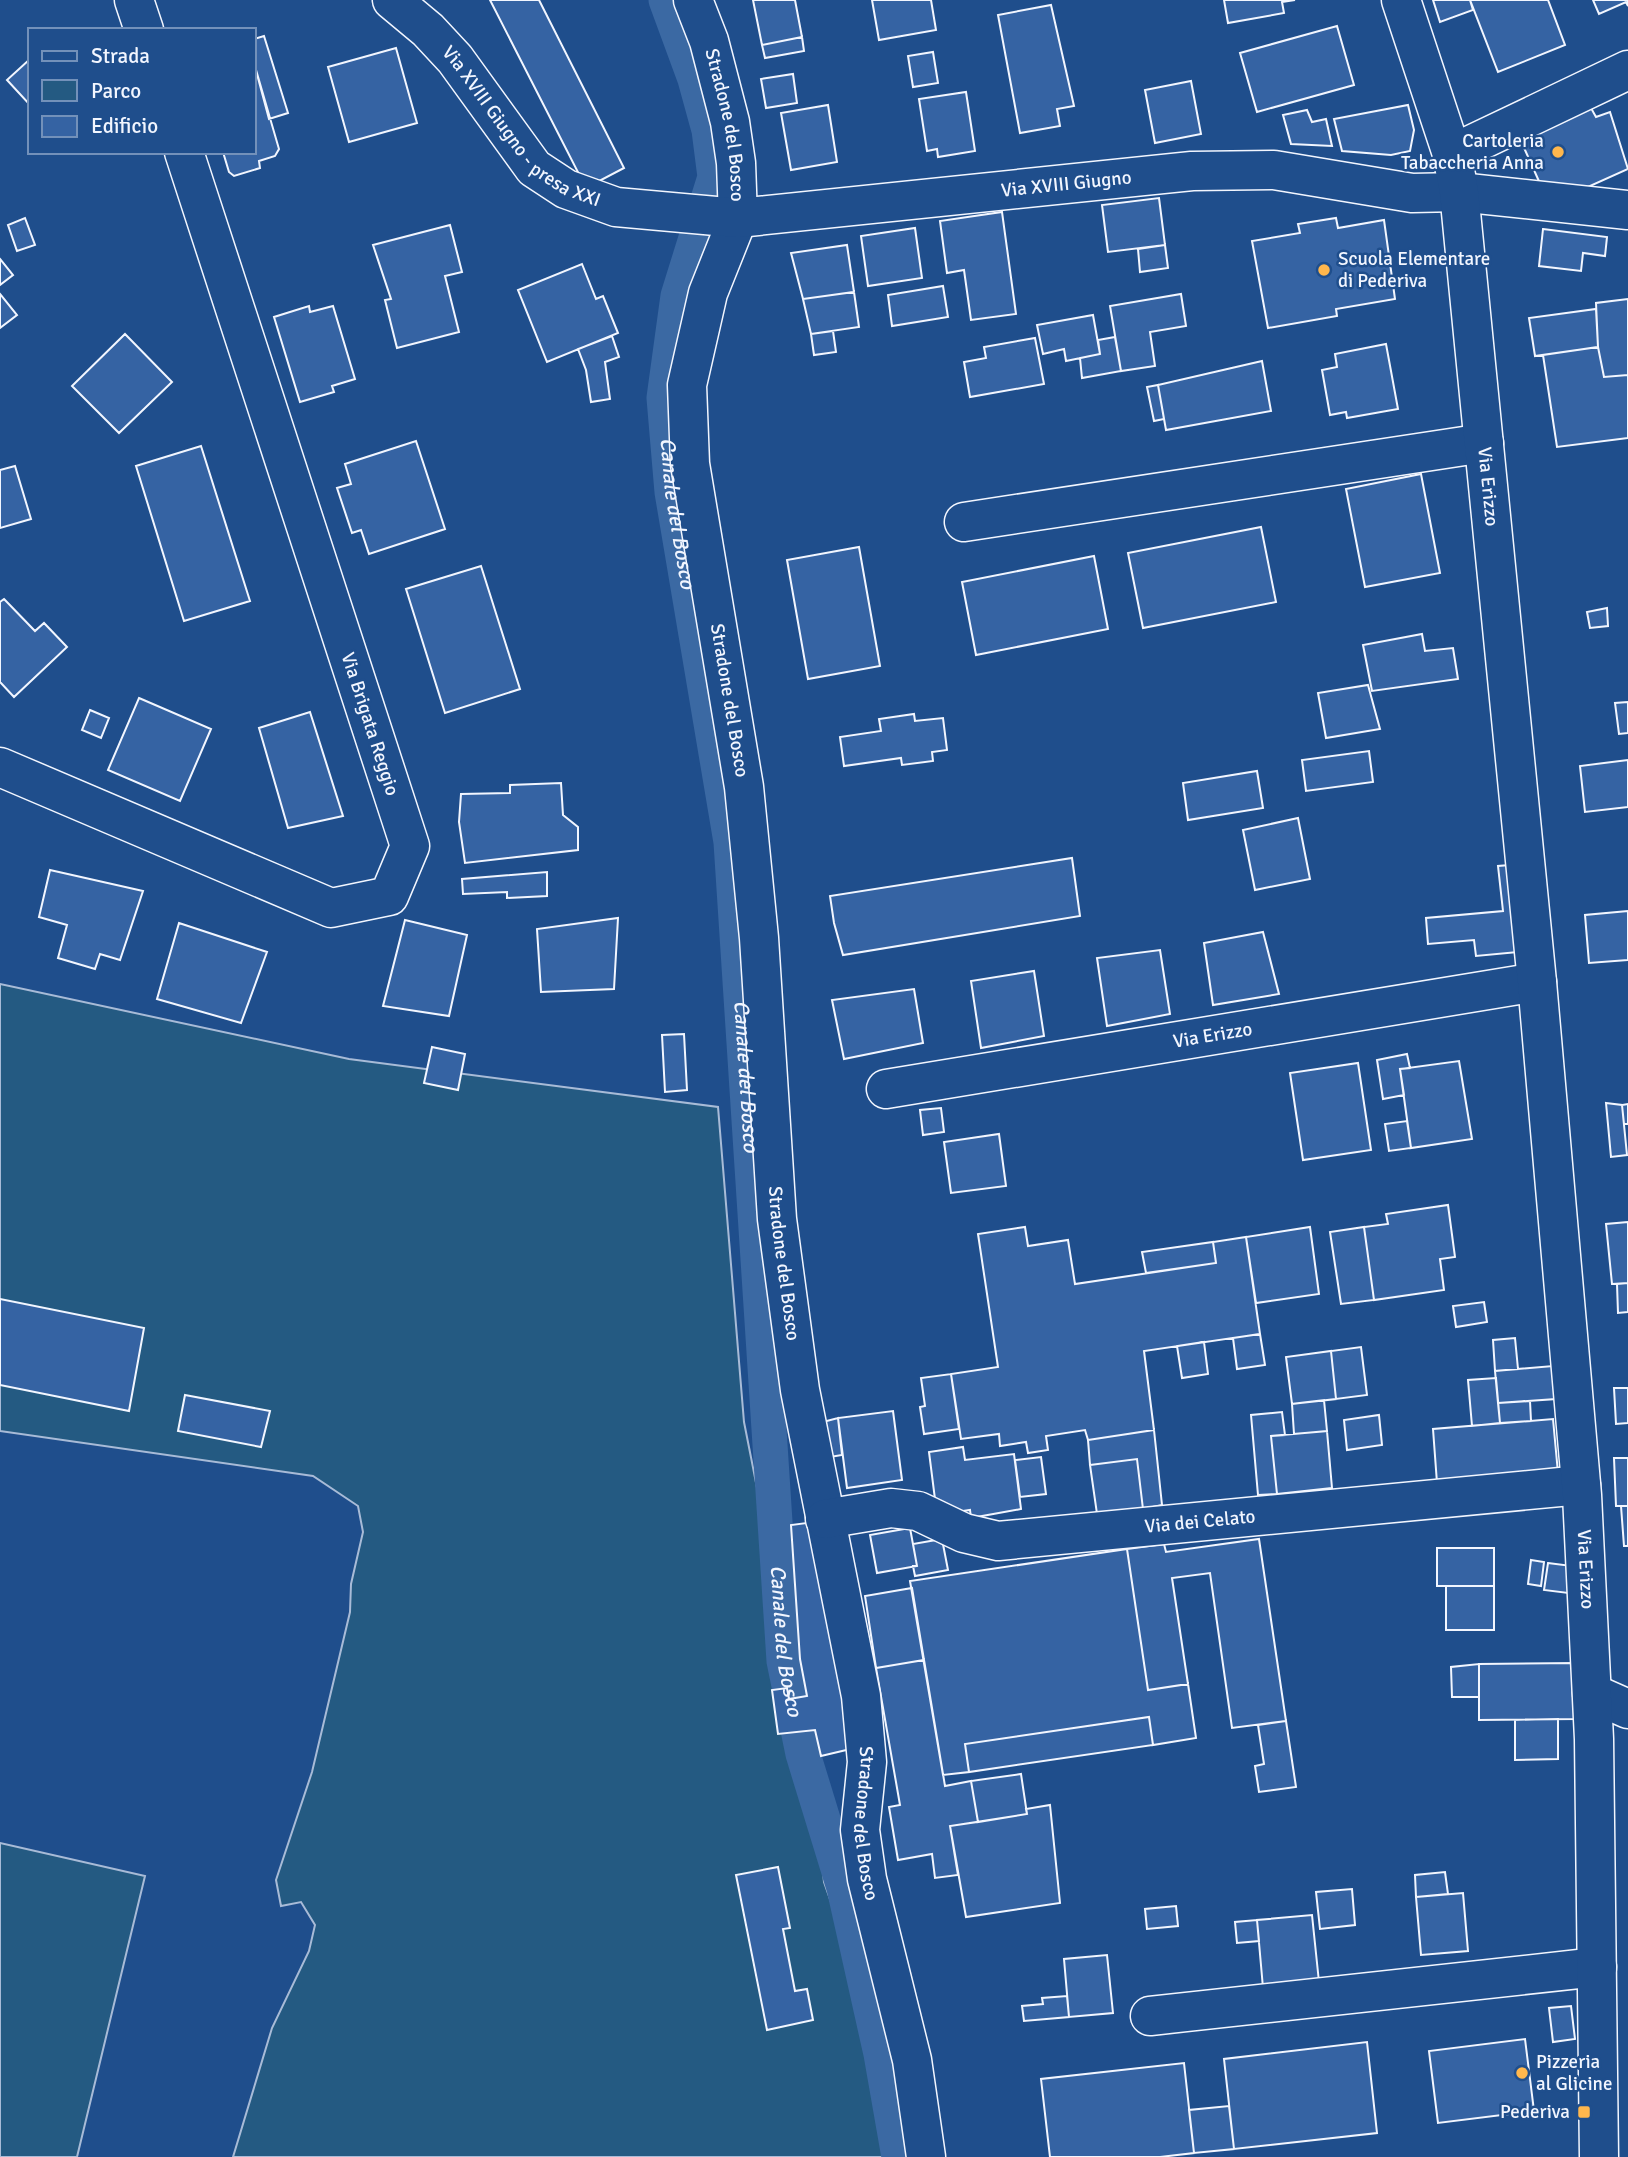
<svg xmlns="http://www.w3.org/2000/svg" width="1628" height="2157" viewBox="0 0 1628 2157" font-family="Signika,sans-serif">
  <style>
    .green { fill: #245a82; stroke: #a8bbd7; stroke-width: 2 }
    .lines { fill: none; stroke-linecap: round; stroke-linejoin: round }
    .canal { stroke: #3b69a3; stroke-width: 35 }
    .building { fill: #3563a3; stroke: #f2f6ff; stroke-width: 2 }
    .minor-casing { stroke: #f2f6ff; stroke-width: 41 }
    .major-casing { stroke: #f2f6ff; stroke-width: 41 }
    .minor { stroke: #1f4e8c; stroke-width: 38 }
    .major { stroke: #1f4e8c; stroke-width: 38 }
    .poi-dot { fill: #ffb74d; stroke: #1f4e8c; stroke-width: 2.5 }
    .labels { text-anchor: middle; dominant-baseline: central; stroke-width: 5; stroke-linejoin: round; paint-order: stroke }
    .street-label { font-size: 19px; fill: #f2f6ff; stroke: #1f4e8c }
    .poi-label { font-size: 19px; fill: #f2f6ff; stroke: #1f4e8c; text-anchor: end }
    .water-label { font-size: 21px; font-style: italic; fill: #f2f6ff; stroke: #1f4e8c }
  </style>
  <rect width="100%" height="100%" fill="#1f4e8c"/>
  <path class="green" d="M 0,984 L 349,1059 L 718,1107 L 744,1422 L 762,1513 L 806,1649 L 819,1730 L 819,1833 L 824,1882 L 850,1956 L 868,2032 L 885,2157 L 233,2157 L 272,2028 L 309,1951 L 315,1925 L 301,1902 L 281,1906 L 276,1880 L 312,1772 L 350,1612 L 351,1584 L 363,1532 L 358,1506 L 313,1476 L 0,1431 Z
    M 0,1843 L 145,1876 L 77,2157 L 0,2157 Z"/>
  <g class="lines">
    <path class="canal" id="s1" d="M 666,0 L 695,79 L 709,130 L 715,177 L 678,296 L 664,398 L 672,492 L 731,842 L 784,1661 L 803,1754 L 844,1888 L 881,2054 L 899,2157"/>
  </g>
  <path class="building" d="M 490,0 L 539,0 L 624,168 L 586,188 Z
    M 753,0 L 795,0 L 802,37 L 762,45 Z
    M 872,0 L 931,0 L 936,30 L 879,40 Z
    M 1224,0 L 1295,0 L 1282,2 L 1284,13 L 1228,23 Z
    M 1433,0 L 1470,0 L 1473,10 L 1440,22 Z
    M 1470,0 L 1548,0 L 1565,45 L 1498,72 Z
    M 1593,0 L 1628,0 L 1628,6 L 1626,2 L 1599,14 Z
    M 1051,5 L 1074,106 L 1057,109 L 1060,126 L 1020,133 L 998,15 Z
    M 1337,26 L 1354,85 L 1257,112 L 1240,53 Z
    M 264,36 L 288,113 L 269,119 L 254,63 L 254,39 Z
    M 802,37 L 804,51 L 765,58 L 762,45 Z
    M 396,48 L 417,123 L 349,142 L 328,67 Z
    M 933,52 L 938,83 L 913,87 L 908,56 Z
    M 30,59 L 30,105 L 7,80 Z
    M 254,63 L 279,149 L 275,156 L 259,161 L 260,168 L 234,176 L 229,172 L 223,152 L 254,152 Z
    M 793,74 L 797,103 L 766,108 L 761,79 Z
    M 1191,81 L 1201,134 L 1155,143 L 1145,90 Z
    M 966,92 L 975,151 L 938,157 L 937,149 L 927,151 L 919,99 Z
    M 828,105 L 837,162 L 791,170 L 781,113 Z
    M 1408,105 L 1414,130 L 1410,151 L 1391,155 L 1342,151 L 1334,119 Z
    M 1591,108 L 1596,117 L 1610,112 L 1628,169 L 1579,191 L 1542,188 L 1521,141 Z
    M 1307,110 L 1312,122 L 1326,119 L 1332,146 L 1291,144 L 1283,115 Z
    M 1159,198 L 1165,245 L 1108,252 L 1102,205 Z
    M 1002,212 L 1016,314 L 971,320 L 964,270 L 947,273 L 940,221 Z
    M 25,218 L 35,245 L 17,251 L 8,225 Z
    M 1336,218 L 1338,228 L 1384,220 L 1395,299 L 1336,309 L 1337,316 L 1268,328 L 1252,241 L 1300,233 L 1298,224 Z
    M 450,225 L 462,272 L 445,276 L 459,332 L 397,348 L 385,300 L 391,299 L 373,245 Z
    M 915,228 L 922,278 L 868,286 L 861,236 Z
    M 1543,229 L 1607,237 L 1605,256 L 1583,253 L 1581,271 L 1539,266 Z
    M 847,245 L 854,292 L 803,299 L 791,253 Z
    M 1165,245 L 1168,268 L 1140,272 L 1138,249 Z
    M 0,259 L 13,275 L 0,285 Z
    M 582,264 L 596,299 L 603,296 L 618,333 L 547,362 L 518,290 Z
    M 943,286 L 948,317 L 892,326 L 888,295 Z
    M 854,292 L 859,327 L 811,334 L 803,299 Z
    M 0,294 L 17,315 L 0,328 Z
    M 1181,294 L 1186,326 L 1150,332 L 1155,366 L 1121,371 L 1110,306 Z
    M 1628,299 L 1628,375 L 1604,377 L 1598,347 L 1596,303 Z
    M 309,306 L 310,312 L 333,306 L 355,379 L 332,386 L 334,392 L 300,402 L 274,317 Z
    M 1596,309 L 1598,347 L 1535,356 L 1529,318 Z
    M 1093,315 L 1100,354 L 1066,361 L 1064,349 L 1043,354 L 1037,325 Z
    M 833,331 L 836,352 L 814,355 L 811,334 Z
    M 125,334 L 172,382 L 119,433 L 72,386 Z
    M 612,336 L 619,357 L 605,362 L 610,399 L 591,402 L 586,370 L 578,349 Z
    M 1115,337 L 1121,371 L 1082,378 L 1080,358 L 1100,354 L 1098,340 Z
    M 1035,338 L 1044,384 L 970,397 L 964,362 L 986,358 L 984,347 Z
    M 1386,344 L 1398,409 L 1347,418 L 1346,412 L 1330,415 L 1322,370 L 1337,367 L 1335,354 Z
    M 1598,347 L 1604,377 L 1628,375 L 1628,438 L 1557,447 L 1543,355 Z
    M 1262,361 L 1271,411 L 1166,430 L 1158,385 Z
    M 1158,385 L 1164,419 L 1154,421 L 1147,387 Z
    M 416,441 L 445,529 L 369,554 L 361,530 L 352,533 L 337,488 L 351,484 L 345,464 Z
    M 201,446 L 250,601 L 184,621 L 136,466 Z
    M 15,466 L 31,519 L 0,528 L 0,470 Z
    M 1421,474 L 1440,573 L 1365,587 L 1346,489 Z
    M 1261,527 L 1276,602 L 1143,628 L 1128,553 Z
    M 859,547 L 880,666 L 808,679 L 787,560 Z
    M 1094,556 L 1108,629 L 976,655 L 962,582 Z
    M 481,566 L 520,689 L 445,713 L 406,589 Z
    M 4,599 L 35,631 L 44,623 L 67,647 L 14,697 L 0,682 L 0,602 Z
    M 1607,608 L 1608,626 L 1590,628 L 1587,612 Z
    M 1422,634 L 1425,651 L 1453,648 L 1458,679 L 1372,691 L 1363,645 Z
    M 1368,685 L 1380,729 L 1326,738 L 1318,693 Z
    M 139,698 L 211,729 L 180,801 L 108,770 Z
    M 1628,702 L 1628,733 L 1619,734 L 1615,703 Z
    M 90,710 L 109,718 L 101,738 L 82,730 Z
    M 310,712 L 343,816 L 288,828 L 259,728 Z
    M 914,714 L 915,721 L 943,718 L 947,750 L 932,752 L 933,761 L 902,765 L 901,758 L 844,766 L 840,737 L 881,731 L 879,719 Z
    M 1369,751 L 1373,782 L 1306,791 L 1302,760 Z
    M 1628,760 L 1628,807 L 1585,812 L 1580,766 Z
    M 1257,771 L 1263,808 L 1188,820 L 1183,783 Z
    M 561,783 L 563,815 L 578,827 L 578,850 L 465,863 L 459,822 L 461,794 L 510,793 L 510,785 Z
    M 1298,818 L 1310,879 L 1255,890 L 1243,830 Z
    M 1072,858 L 1080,916 L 843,955 L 834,923 L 830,896 Z
    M 1522,864 L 1530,951 L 1476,956 L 1474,940 L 1428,944 L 1426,918 L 1503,911 L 1498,866 Z
    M 50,870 L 143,891 L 120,960 L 100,954 L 95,969 L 58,958 L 67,925 L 39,917 Z
    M 547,872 L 547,896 L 507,898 L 507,892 L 463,894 L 462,879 Z
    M 1628,911 L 1628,960 L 1589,963 L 1585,915 Z
    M 618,918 L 614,989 L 541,992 L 537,929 Z
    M 405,920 L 467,935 L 449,1016 L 383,1006 Z
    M 179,923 L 267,952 L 241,1023 L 157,999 Z
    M 1263,932 L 1279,994 L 1213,1005 L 1204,943 Z
    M 1160,950 L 1170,1014 L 1107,1026 L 1097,958 Z
    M 1034,971 L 1044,1036 L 981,1048 L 971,981 Z
    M 914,989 L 923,1043 L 844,1059 L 832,1000 Z
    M 684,1034 L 687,1090 L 665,1092 L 662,1035 Z
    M 432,1047 L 465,1054 L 458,1090 L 424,1083 Z
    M 1407,1054 L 1410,1068 L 1400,1069 L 1404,1095 L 1383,1099 L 1377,1060 Z
    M 1459,1061 L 1472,1139 L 1411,1148 L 1400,1069 Z
    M 1358,1063 L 1371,1150 L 1303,1160 L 1290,1073 Z
    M 1606,1103 L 1622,1105 L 1627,1155 L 1611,1157 Z
    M 1628,1104 L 1628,1124 L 1624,1124 L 1622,1105 Z
    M 941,1108 L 944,1132 L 923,1135 L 920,1110 Z
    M 1407,1121 L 1411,1148 L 1389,1151 L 1385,1124 Z
    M 999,1134 L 1006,1186 L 951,1193 L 944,1142 Z
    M 1448,1205 L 1455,1257 L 1440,1259 L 1444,1290 L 1374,1300 L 1364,1227 L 1388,1224 L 1386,1214 Z
    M 1628,1222 L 1628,1283 L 1612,1284 L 1606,1224 Z
    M 1025,1227 L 1028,1246 L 1068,1240 L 1075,1284 L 1216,1263 L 1213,1242 L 1246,1237 L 1260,1334 L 1144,1351 L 1154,1430 L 1088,1440 L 1085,1430 L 1046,1436 L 1048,1450 L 1028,1453 L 1026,1442 L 1000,1446 L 999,1434 L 961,1439 L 951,1374 L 998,1367 L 978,1234 Z
    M 1310,1227 L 1319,1294 L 1256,1303 L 1246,1237 Z
    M 1364,1227 L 1374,1300 L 1341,1304 L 1330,1232 Z
    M 1213,1242 L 1216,1263 L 1146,1273 L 1142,1252 Z
    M 1628,1283 L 1628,1312 L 1618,1313 L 1617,1284 Z
    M 0,1299 L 144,1328 L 129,1411 L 0,1385 Z
    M 1484,1302 L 1487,1322 L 1456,1327 L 1453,1306 Z
    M 1260,1334 L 1265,1365 L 1237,1369 L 1233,1338 Z
    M 1515,1338 L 1518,1369 L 1495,1371 L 1493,1340 Z
    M 1204,1342 L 1208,1374 L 1182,1378 L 1177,1346 Z
    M 1361,1347 L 1367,1395 L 1336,1399 L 1331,1351 Z
    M 1331,1351 L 1336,1399 L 1292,1404 L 1286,1357 Z
    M 1553,1366 L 1556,1399 L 1498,1403 L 1495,1371 Z
    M 951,1374 L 959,1429 L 924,1434 L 920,1407 L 925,1406 L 921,1378 Z
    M 1496,1378 L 1500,1423 L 1472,1426 L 1468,1380 Z
    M 1614,1388 L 1628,1388 L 1628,1423 L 1616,1424 Z
    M 185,1395 L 270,1411 L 261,1447 L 178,1431 Z
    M 1324,1400 L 1327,1431 L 1294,1434 L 1292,1404 Z
    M 1530,1401 L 1531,1421 L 1500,1423 L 1498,1403 Z
    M 893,1411 L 902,1480 L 847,1488 L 838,1418 Z
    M 1282,1412 L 1285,1435 L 1271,1436 L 1277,1494 L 1258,1495 L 1251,1415 Z
    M 1379,1415 L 1382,1445 L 1347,1450 L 1344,1420 Z
    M 838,1418 L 842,1455 L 824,1458 L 819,1423 Z
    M 1553,1419 L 1558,1473 L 1437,1483 L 1433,1429 Z
    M 1154,1430 L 1162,1505 L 1143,1509 L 1137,1459 L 1090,1465 L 1088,1440 Z
    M 1327,1431 L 1332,1488 L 1277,1494 L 1271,1436 Z
    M 963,1447 L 965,1460 L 1014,1454 L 1021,1509 L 971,1518 L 970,1510 L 937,1515 L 929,1452 Z
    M 1041,1457 L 1046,1494 L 1020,1497 L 1015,1460 Z
    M 1614,1458 L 1628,1458 L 1628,1506 L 1616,1506 Z
    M 1137,1459 L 1143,1509 L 1097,1514 L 1090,1465 Z
    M 1621,1506 L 1628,1506 L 1628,1546 L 1624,1546 Z
    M 814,1522 L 859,1747 L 821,1756 L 815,1730 L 778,1734 L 772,1690 L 787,1688 L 789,1699 L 807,1696 L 800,1659 L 791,1525 Z
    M 910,1528 L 917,1566 L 877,1573 L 870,1535 Z
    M 942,1539 L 948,1570 L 915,1576 L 913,1566 L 917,1566 L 913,1544 Z
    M 1259,1539 L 1286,1721 L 1232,1728 L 1210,1573 L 1172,1578 L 1188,1684 L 1148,1690 L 1127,1549 L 1164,1544 L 1166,1552 Z
    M 1437,1548 L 1494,1548 L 1494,1586 L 1437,1586 Z
    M 1127,1549 L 1148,1690 L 1188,1684 L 1196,1738 L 1153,1745 L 1149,1717 L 965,1744 L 969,1772 L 943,1775 L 910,1581 Z
    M 1531,1560 L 1544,1562 L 1541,1586 L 1528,1584 Z
    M 1548,1563 L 1572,1566 L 1568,1593 L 1544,1590 Z
    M 1446,1586 L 1494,1586 L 1494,1630 L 1446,1630 Z
    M 912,1588 L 924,1660 L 876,1668 L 865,1596 Z
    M 924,1660 L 945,1786 L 971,1781 L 978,1822 L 950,1826 L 958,1875 L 935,1878 L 932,1854 L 898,1860 L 889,1807 L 900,1805 L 876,1668 Z
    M 1576,1663 L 1576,1719 L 1479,1720 L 1479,1664 Z
    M 1479,1664 L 1479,1697 L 1452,1697 L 1451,1667 Z
    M 1149,1717 L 1153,1745 L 969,1772 L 965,1744 Z
    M 1558,1719 L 1558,1759 L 1515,1760 L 1515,1720 Z
    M 1286,1721 L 1296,1787 L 1259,1792 L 1255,1766 L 1264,1764 L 1258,1725 Z
    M 1021,1774 L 1027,1814 L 978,1822 L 971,1781 Z
    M 1050,1805 L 1060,1903 L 966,1917 L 950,1826 L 1027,1814 L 1026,1809 Z
    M 778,1867 L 790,1928 L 783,1929 L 795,1991 L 807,1989 L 813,2020 L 767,2030 L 736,1875 Z
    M 1445,1872 L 1448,1894 L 1416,1897 L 1415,1875 Z
    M 1352,1889 L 1355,1925 L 1320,1929 L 1316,1892 Z
    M 1463,1893 L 1468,1951 L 1421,1955 L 1416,1897 Z
    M 1176,1906 L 1178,1926 L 1147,1929 L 1145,1909 Z
    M 1312,1915 L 1319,1982 L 1263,1988 L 1257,1920 Z
    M 1257,1920 L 1259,1941 L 1237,1943 L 1235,1922 Z
    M 1107,1955 L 1113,2013 L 1069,2017 L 1064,1959 Z
    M 1067,1996 L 1069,2017 L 1024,2021 L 1022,2006 L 1043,2004 L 1042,1998 Z
    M 1571,2006 L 1575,2039 L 1553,2042 L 1549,2008 Z
    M 1525,2039 L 1534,2111 L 1438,2123 L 1429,2051 Z
    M 1367,2042 L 1377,2133 L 1234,2149 L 1224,2059 Z
    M 1184,2063 L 1194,2153 L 1160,2157 L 1050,2157 L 1041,2079 Z
    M 1229,2106 L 1234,2149 L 1194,2153 L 1189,2110 Z"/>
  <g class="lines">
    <g class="minor-casing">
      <g id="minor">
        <path d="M 134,0 L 144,30"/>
        <path id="s2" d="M 693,0 L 709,41 L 730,122 L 736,163 L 738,218 L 708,293 L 687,385 L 690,464 L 744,787 L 759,938 L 777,1219 L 800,1390 L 861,1696 L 867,1762 L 860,1830 L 867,1879 L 912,2060 L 926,2157"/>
        <path d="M 1452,154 L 1628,70"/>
        <path d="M 1459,192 L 1628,210"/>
        <path d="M 964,522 L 1484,443"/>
        <path d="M 0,767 L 331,908 L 389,896 L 410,846 L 184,152"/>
        <path id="s3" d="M 886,1089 L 1537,982"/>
        <path id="s4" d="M 825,1519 L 891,1508 L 918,1511 L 964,1533 L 998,1541 L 1581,1485"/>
        <path d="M 1592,1693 L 1628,1709"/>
        <path d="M 1150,2016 L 1597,1967"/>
      </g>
    </g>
    <g class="major-casing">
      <g id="major">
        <path id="s5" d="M 392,0 L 428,30 L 455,59 L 534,168 L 566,189 L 616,207 L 738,218 L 1192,171 L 1274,170 L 1412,193 L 1459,192"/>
        <path id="s6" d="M 1401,0 L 1452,154 L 1459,192 L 1537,982 L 1582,1495 L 1594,1739 L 1599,2157"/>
      </g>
    </g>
    <use href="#minor" class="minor"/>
    <use href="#major" class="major"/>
  </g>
  <g class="poi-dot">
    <circle cx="1558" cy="152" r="7"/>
    <circle cx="1324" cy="270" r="7"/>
    <circle cx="1522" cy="2073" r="7"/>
    <rect x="1577" y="2105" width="14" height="14" rx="3.5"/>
  </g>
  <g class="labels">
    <g class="street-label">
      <text stroke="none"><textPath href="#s5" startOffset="184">Via XVIII Giugno - presa XXI</textPath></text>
      <text stroke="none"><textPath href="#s2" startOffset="130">Stradone del Bosco</textPath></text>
      <text stroke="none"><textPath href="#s5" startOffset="765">Via XVIII Giugno</textPath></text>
      <text stroke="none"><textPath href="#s6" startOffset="497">Via Erizzo</textPath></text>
      <text stroke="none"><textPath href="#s2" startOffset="718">Stradone del Bosco</textPath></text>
      <text transform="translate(370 724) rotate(72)">Via Brigata Reggio</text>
      <text stroke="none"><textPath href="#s3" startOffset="331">Via Erizzo</textPath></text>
      <text stroke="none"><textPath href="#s2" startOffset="1284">Stradone del Bosco</textPath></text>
      <text stroke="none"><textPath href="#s4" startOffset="383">Via dei Celato</textPath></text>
      <text stroke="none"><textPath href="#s6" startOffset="1584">Via Erizzo</textPath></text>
      <text stroke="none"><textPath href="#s2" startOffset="1852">Stradone del Bosco</textPath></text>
    </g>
    <g class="poi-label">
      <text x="1544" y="141">Cartoleria<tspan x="1544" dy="22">Tabaccheria Anna</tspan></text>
      <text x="1338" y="259" text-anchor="start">Scuola Elementare<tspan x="1338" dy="22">di Pederiva</tspan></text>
      <text x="1536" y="2062" text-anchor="start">Pizzeria<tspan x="1536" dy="22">al Glicine</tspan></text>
      <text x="1570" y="2112">Pederiva</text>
    </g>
    <g class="water-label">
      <text stroke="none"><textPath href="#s1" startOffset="528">Canale del Bosco</textPath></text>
      <text stroke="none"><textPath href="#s1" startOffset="1096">Canale del Bosco</textPath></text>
      <text stroke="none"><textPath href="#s1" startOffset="1662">Canale del Bosco</textPath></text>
    </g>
  </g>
  <rect x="28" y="28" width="228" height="126" fill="#1f4e8c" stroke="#7391ba" stroke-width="2"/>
  <rect x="42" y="51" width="35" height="10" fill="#1f4e8c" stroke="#7391ba" stroke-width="2"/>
  <text x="91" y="63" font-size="21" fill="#f2f6ff">Strada</text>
  <rect x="42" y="80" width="35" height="21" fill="#245a82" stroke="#7391ba" stroke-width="2"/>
  <text x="91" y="98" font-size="21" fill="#f2f6ff">Parco</text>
  <rect x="42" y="116" width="35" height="21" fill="#3563a3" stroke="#7391ba" stroke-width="2"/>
  <text x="91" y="133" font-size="21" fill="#f2f6ff">Edificio</text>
</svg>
